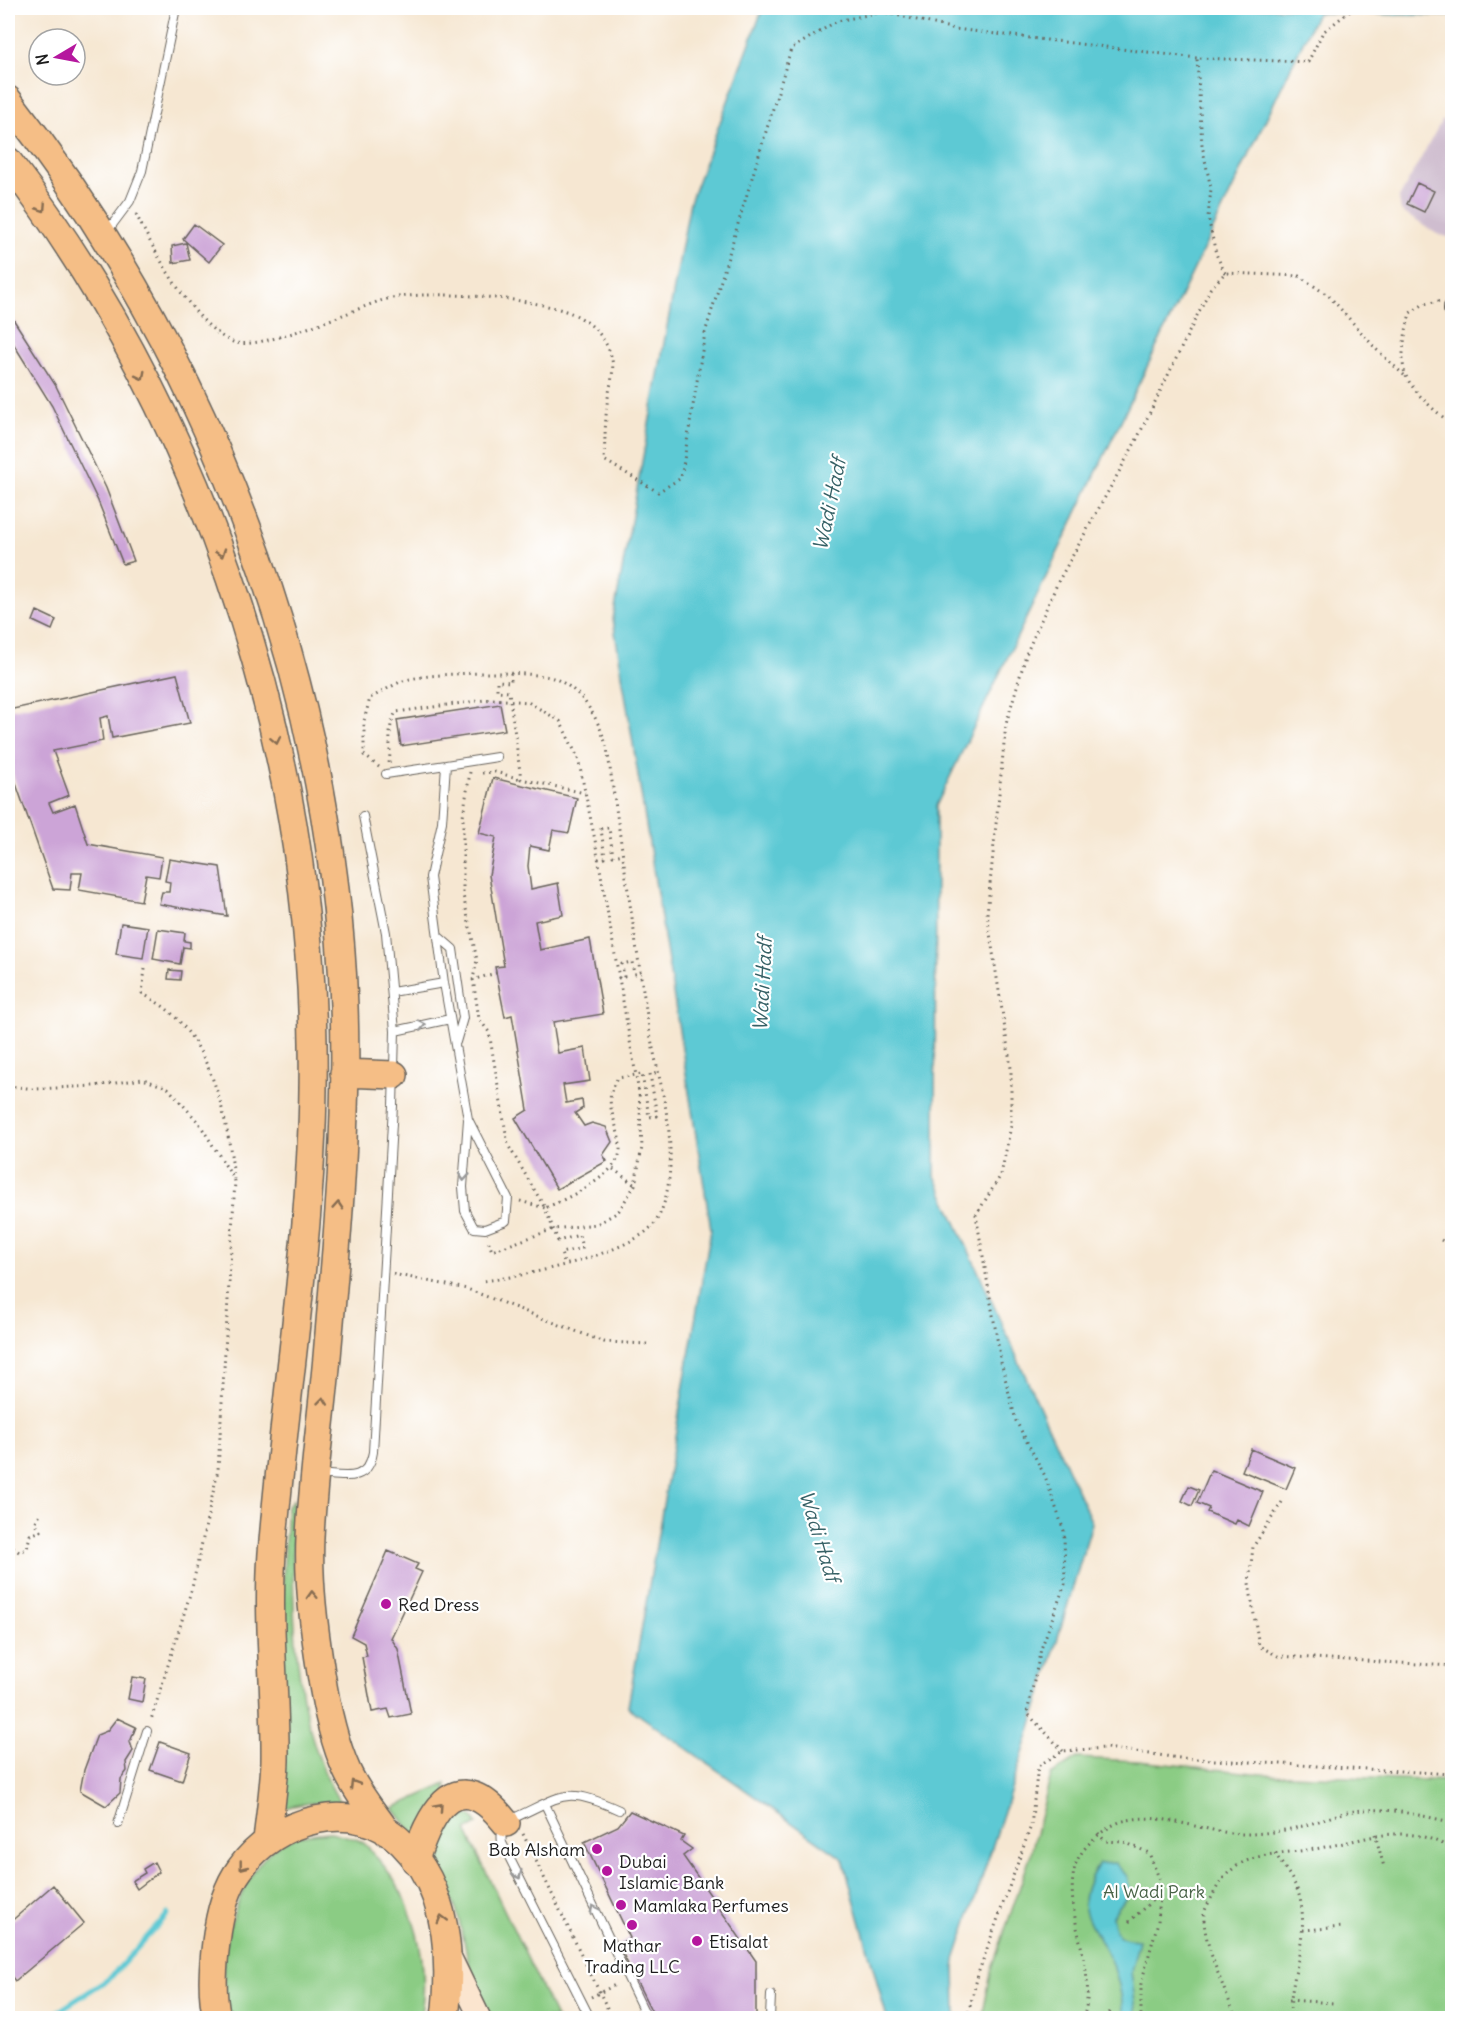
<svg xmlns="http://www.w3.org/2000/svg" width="1460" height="2026" viewBox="0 0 1460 2026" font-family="Delius,sans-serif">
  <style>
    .industrial { fill: #cfbdcf }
    .green { fill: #8bcc84; stroke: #547450; stroke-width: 1.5 }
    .water { fill: #5dc9d4; stroke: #3c7278; stroke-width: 1.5 }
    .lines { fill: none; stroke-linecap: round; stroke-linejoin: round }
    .stream { stroke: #5dc9d4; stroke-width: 5 }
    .building { fill: #cca4d7 }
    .lane-casing { stroke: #68635c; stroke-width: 10 }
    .street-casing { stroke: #68635c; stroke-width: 18 }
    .secondary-casing { stroke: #68635c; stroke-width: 24 }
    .highway-casing { stroke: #68635c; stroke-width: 30 }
    .path { stroke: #68635c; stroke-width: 3; stroke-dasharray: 1.5 4.5; stroke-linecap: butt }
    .lane { stroke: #fff; stroke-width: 8 }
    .street { stroke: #fff; stroke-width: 15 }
    .secondary { stroke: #fbe5cf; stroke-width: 21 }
    .highway { stroke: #f5be86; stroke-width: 27 }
    .oneway { stroke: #886d51 }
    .oneway2 { stroke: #999 }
    .poi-dot { fill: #b5179e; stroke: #fff; stroke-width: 2 }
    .labels { text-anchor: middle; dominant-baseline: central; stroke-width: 4.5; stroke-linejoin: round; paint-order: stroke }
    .poi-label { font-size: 18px; fill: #1c1c1c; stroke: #fff; text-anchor: start }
    .park-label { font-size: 18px; fill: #486246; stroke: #fff }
    .water-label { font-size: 20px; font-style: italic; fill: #366166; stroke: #fff }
  </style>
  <rect width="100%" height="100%" fill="#fff"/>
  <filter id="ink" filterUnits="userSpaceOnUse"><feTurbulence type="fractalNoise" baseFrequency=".0167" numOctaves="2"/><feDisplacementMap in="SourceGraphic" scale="12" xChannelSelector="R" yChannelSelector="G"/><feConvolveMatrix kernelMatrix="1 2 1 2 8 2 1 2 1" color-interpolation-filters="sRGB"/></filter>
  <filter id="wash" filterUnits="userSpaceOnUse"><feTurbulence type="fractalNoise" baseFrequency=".008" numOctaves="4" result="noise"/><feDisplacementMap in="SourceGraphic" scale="24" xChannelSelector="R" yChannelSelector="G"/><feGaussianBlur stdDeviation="1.35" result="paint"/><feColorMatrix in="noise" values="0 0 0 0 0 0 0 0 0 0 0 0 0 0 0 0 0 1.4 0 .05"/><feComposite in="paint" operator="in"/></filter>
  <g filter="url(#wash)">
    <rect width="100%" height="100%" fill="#f6e7d2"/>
    <path class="industrial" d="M 1442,120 L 1452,122 L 1452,238 L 1437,234 L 1401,211 L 1399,198 Z"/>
    <path class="green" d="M 294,1499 C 292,1594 289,1721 341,1804 C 316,1801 298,1803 274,1812 L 278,1677 L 287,1507 Z
      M 1077,1758 L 1138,1761 L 1262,1774 L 1452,1781 L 1452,2018 L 982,2018 L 992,1968 L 1030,1857 L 1051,1775 Z
      M 446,1784 C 445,1804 452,1812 472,1816 L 477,1824 L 466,1830 L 556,2018 L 490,2018 C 469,1987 468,1949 457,1913 C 445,1873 418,1841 393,1808 Z
      M 331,1832 C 340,1835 354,1837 362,1842 C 368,1845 373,1854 378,1859 C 415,1900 431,1965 420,2018 L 226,2018 C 225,2002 223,1985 223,1968 C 224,1929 246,1868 278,1845 C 293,1834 313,1834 331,1832 Z"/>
    <path class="water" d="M 763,8 L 1452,8 L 1452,16 L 1317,13 L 936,806 L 935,1176 L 1092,1523 L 1028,1738 L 955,1960 L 956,2018 L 887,2018 L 843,1859 L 628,1707 L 711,1229 L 613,619 L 690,202 Z
      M 1115,1863 L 1127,1876 L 1130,1892 L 1112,1916 C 1116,1938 1118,1938 1139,1940 L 1131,1971 L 1137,2018 L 1124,2018 C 1122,2000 1120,1982 1112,1964 C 1094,1923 1067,1910 1099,1864 Z"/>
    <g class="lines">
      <path class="stream" d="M 48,2018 L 110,1978 L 168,1914"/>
    </g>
    <g id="blocks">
      <path class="building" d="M 1417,183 L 1434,191 L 1424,212 L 1407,204 Z
        M 194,224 L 222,245 L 209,262 L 183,239 Z
        M 186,243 L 190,260 L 173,263 L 172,246 Z
        M 8,311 L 56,386 L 106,488 L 134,561 L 123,564 L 98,501 L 52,406 L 8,335 Z
        M 37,611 L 56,620 L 52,630 L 33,621 Z
        M 177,674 L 190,723 L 112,738 L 108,716 L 100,718 L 103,741 L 53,751 L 69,795 L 49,803 L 53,812 L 75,804 L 88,844 L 162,857 L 159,877 L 146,875 L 141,901 L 79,890 L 82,873 L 72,873 L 70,890 L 53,889 L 8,761 L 8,710 Z
        M 500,704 L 505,730 L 401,746 L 397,720 Z
        M 493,778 L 577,798 L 569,833 L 553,830 L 549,850 L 530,846 L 528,866 L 531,889 L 558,883 L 563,915 L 535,921 L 540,950 L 590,939 L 603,1014 L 553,1022 L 558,1053 L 585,1048 L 590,1081 L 563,1085 L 566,1103 L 582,1100 L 583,1108 L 575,1113 L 584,1126 L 592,1123 L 606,1127 L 612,1142 L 603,1155 L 607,1161 L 557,1189 L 515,1118 L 528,1110 L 512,1015 L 505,1017 L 495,967 L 504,966 L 489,875 L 496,837 L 479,833 Z
        M 169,859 L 220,867 L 227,916 L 159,904 L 162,892 L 169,892 L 170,882 L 165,881 Z
        M 121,923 L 148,927 L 143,958 L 116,954 Z
        M 158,929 L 185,933 L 184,941 L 190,942 L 190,948 L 183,947 L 180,964 L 153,959 Z
        M 169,970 L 181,971 L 180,980 L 168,979 Z
        M 1251,1449 L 1295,1468 L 1286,1489 L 1242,1471 Z
        M 1211,1470 L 1263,1492 L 1249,1526 L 1237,1520 L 1235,1524 L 1207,1512 L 1209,1508 L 1197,1503 Z
        M 1189,1486 L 1199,1490 L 1192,1506 L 1182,1501 Z
        M 388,1551 L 418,1564 L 415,1569 L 422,1572 L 391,1638 L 398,1649 L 411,1714 L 391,1718 L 388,1709 L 372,1712 L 362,1657 L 367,1656 L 364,1643 L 351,1636 Z
        M 132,1677 L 146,1679 L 142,1702 L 128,1699 Z
        M 117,1718 L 136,1727 L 130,1742 L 133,1751 L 126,1762 L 127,1771 L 121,1779 L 120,1793 L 106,1806 L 80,1791 L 84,1770 L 97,1735 L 107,1731 Z
        M 160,1742 L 191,1753 L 182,1781 L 150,1770 Z
        M 630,1811 L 684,1836 L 681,1841 L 692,1849 L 683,1856 L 756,1961 L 756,2018 L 669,2018 L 667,2015 L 655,2018 L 618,1944 L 630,1938 L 584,1842 L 618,1826 Z
        M 154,1862 L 159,1872 L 137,1889 L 132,1881 L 145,1873 L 143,1869 Z
        M 53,1885 L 84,1923 L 15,1981 L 8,1972 L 8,1924 Z"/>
    </g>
  </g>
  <g filter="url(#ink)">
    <use href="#blocks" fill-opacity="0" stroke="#68635c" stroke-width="1.5"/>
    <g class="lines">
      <g class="lane-casing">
        <path id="lane" d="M 106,233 L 130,201 L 142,171 L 176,8
          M 446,765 L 497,757
          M 386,774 L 446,765 L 442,822 L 430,877 L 444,983 L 468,1119 L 463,1187 L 465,1211 L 474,1228 L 485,1229 L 506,1221 L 508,1198 L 468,1119
          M 438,936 L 453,949 L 463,1018 L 456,1042
          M 392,992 L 444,983
          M 395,1031 L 450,1019
          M 320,1474 C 345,1476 368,1483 373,1452 L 393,1106 L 395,1031 L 386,933 L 363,816
          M 545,1804 L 647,2018
          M 118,1824 L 147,1731
          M 590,2018 L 502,1843 C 500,1830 503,1824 514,1818 C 564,1795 565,1786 619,1810
          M 770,2018 L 771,1995"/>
      </g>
      <g class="street-casing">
        <path id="street" d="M 1452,307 L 1452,311"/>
      </g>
      <g class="secondary-casing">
        <path id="secondary" d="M 449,1954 L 480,2018"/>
      </g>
      <g class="highway-casing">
        <path id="highway" d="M 8,100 C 209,356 332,680 344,1006 C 348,1119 338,1232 328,1345 C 323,1409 313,1472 310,1537 C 308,1582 314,1628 321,1673 C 326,1706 333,1740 347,1771 C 357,1793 373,1812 387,1832
          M 8,161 C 198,409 308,731 313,1043 C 316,1209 287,1376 273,1541 C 266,1614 276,1688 275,1761 C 274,1787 270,1814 267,1840
          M 344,1073 L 394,1075
          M 415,1860 C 431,1809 458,1762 506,1823
          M 217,2018 C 211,1993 213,1967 216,1942 C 219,1917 225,1889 240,1869 C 275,1819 355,1796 402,1843 C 448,1888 452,1959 445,2018"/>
      </g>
      <path class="path" d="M 136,214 C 153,249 195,328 233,342 C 259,352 352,310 380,301 C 417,288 536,297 573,314 C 592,322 608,340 612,360 C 615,373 608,392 607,405 C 605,423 605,442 604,460 L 658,492 L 681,478 L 705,333 L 791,49 L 837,21 L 883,12 L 955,29 L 1197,58
        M 1225,273 L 1216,254 L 1208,217 L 1211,189 L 1202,145 L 1197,58 L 1308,62 L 1323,32 L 1354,8
        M 1439,301 L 1424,304 L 1410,313 C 1406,330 1398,362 1407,378 C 1416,395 1437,413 1452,424
        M 511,673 L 511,682 L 497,681 L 497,691 L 509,692 L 521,779 L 585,793
        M 389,763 C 392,745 386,729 396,712 L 492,699 L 528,702 L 560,721 L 578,758 L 595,840 L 639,1093 L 642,1147 L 635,1185 L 618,1212 L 597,1224 L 554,1229 L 492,1251 L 488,1240
        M 379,767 L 364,755 L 364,721 L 370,698 C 381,693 392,685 403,681 C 427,672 529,670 553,678 C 583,689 599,720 607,748 C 621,841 634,935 649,1028 C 656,1068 669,1108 670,1149 C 671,1172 668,1205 654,1224 C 630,1254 522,1277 483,1281
        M 470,772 L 463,816 L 463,895 L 477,960 L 473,979 L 479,1019 L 489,1032 L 508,1145 L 545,1208 C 566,1199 619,1175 620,1150 C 621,1124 599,1103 618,1078 L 642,1074 L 649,1117 L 657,1116 L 650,1074 L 659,1072
        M 482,773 L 495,772 L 521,779
        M 598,859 L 605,858 L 601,829 L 609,828 L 613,856 L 623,854
        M 145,969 L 142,993 C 151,999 161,1004 169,1011 C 214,1052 228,1121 234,1179
        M 618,978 L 624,977 L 622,964 L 632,962 L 634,974 L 641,973
        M 472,980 L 496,973
        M 8,1086 L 36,1089 L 94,1086 L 143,1079 L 168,1088 L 199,1123 L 235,1181 L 218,1470 L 192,1588 L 151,1720
        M 613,1169 L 635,1185
        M 520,1201 L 545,1208 L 558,1241 L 579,1235 L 582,1248 L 561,1253 L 564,1263
        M 1441,1240 L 1452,1247
        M 393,1274 L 467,1289 L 604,1342 L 648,1344
        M 1282,1502 L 1253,1547 L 1249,1583 L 1259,1646 L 1278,1656 L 1452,1666
        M 8,1544 L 19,1552 L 27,1549 L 30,1535 L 41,1531 L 35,1523 L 41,1512
        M 1063,1751 L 1027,1713 L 1041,1649 L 1065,1584 L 1064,1531 L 1045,1476 L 1016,1421 L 1001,1362 L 976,1215 L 1001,1175 L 1011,1126 L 1011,1068 L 987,914 L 1006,724 L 1027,652 L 1058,582 L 1135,443 L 1210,289 L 1225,273 L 1299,276 L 1329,296 L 1377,350 L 1406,377
        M 1098,1833 L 1105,1841 L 1124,1842 L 1149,1853 L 1161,1883 L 1158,1922 L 1141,1984 L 1141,2018
        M 523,1834 L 612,2018
        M 1375,1834 L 1384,1867
        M 1275,1853 C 1282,1865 1292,1877 1297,1889 C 1313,1931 1289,1976 1290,2018
        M 1451,1889 L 1452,1888
        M 1129,1922 L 1159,1894
        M 1303,1930 L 1344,1927
        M 591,1997 L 617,1984
        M 1289,2000 L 1334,2003
        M 967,2018 L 979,1971 L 1031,1826 L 1038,1766 L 1063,1751 L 1106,1748 L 1180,1758 L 1452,1774
        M 1083,2018 C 1100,1970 1062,1918 1075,1866 C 1080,1848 1105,1826 1123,1821 C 1165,1810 1208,1836 1252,1834 C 1269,1833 1290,1830 1306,1825 C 1321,1821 1338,1813 1354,1811 C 1386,1806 1421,1816 1452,1822
        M 1106,2018 L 1112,2009
        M 1236,2018 C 1226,1992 1202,1942 1204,1914 C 1205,1908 1211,1899 1214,1893 C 1236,1848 1278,1856 1320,1848 C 1369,1839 1405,1821 1452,1849"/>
      <use href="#lane" class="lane"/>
      <use href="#street" class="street"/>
      <use href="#secondary" class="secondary"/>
      <use href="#highway" class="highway"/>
    </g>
    <defs><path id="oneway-chevron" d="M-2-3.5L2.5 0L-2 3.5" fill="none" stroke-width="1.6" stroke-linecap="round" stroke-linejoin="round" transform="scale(1.5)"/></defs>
    <g class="oneway">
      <use href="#oneway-chevron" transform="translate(42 208) rotate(57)"/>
      <use href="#oneway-chevron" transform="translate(141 376) rotate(63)"/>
      <use href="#oneway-chevron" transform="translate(221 553) rotate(72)"/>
      <use href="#oneway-chevron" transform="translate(276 740) rotate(78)"/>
      <use href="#oneway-chevron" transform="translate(338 1206) rotate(-86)"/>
      <use href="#oneway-chevron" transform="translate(323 1401) rotate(-84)"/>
      <use href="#oneway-chevron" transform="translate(312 1595) rotate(-92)"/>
      <use href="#oneway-chevron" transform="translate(354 1784) rotate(-121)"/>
      <use href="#oneway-chevron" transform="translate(439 1807) rotate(-48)"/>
      <use href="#oneway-chevron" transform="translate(243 1866) rotate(128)"/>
      <use href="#oneway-chevron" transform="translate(442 1919) rotate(-105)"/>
    </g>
    <g class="oneway2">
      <use href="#oneway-chevron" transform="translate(422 1025) rotate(-12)"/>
      <use href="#oneway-chevron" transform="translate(464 1177) rotate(94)"/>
      <use href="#oneway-chevron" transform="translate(518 1875) rotate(64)"/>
      <use href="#oneway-chevron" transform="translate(594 1909) rotate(-115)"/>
    </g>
  </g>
  <g class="poi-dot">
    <circle cx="386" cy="1604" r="6"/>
    <circle cx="597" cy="1849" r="6"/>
    <circle cx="607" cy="1871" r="6"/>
    <circle cx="621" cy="1905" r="6"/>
    <circle cx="632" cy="1925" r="6"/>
    <circle cx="697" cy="1941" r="6"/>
  </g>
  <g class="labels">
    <g class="poi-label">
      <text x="398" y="1604">Red Dress</text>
      <text x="585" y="1849" text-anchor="end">Bab Alsham</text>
      <text x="619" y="1861">Dubai<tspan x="619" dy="21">Islamic Bank</tspan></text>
      <text x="633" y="1905">Mamlaka Perfumes</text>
      <text x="709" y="1941">Etisalat</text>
      <text x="632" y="1945" text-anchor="middle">Mathar<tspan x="632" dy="21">Trading LLC</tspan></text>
    </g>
    <g class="park-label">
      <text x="1154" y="1891">Al Wadi Park</text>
    </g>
    <g class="water-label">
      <text transform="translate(829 504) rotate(-78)">Wadi Hadf</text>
      <text transform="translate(762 984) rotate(-87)">Wadi Hadf</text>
      <text transform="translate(820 1536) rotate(73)">Wadi Hadf</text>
    </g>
  </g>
  <rect width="1460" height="2026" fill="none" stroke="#fff" stroke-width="30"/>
  <g transform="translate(57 57) rotate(260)"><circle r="28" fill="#ffffff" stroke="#a4a4a4" stroke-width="1.5"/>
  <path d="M0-4.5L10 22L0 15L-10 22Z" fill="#b5179e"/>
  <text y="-9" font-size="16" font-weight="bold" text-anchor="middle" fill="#1c1c1c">N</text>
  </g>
</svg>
